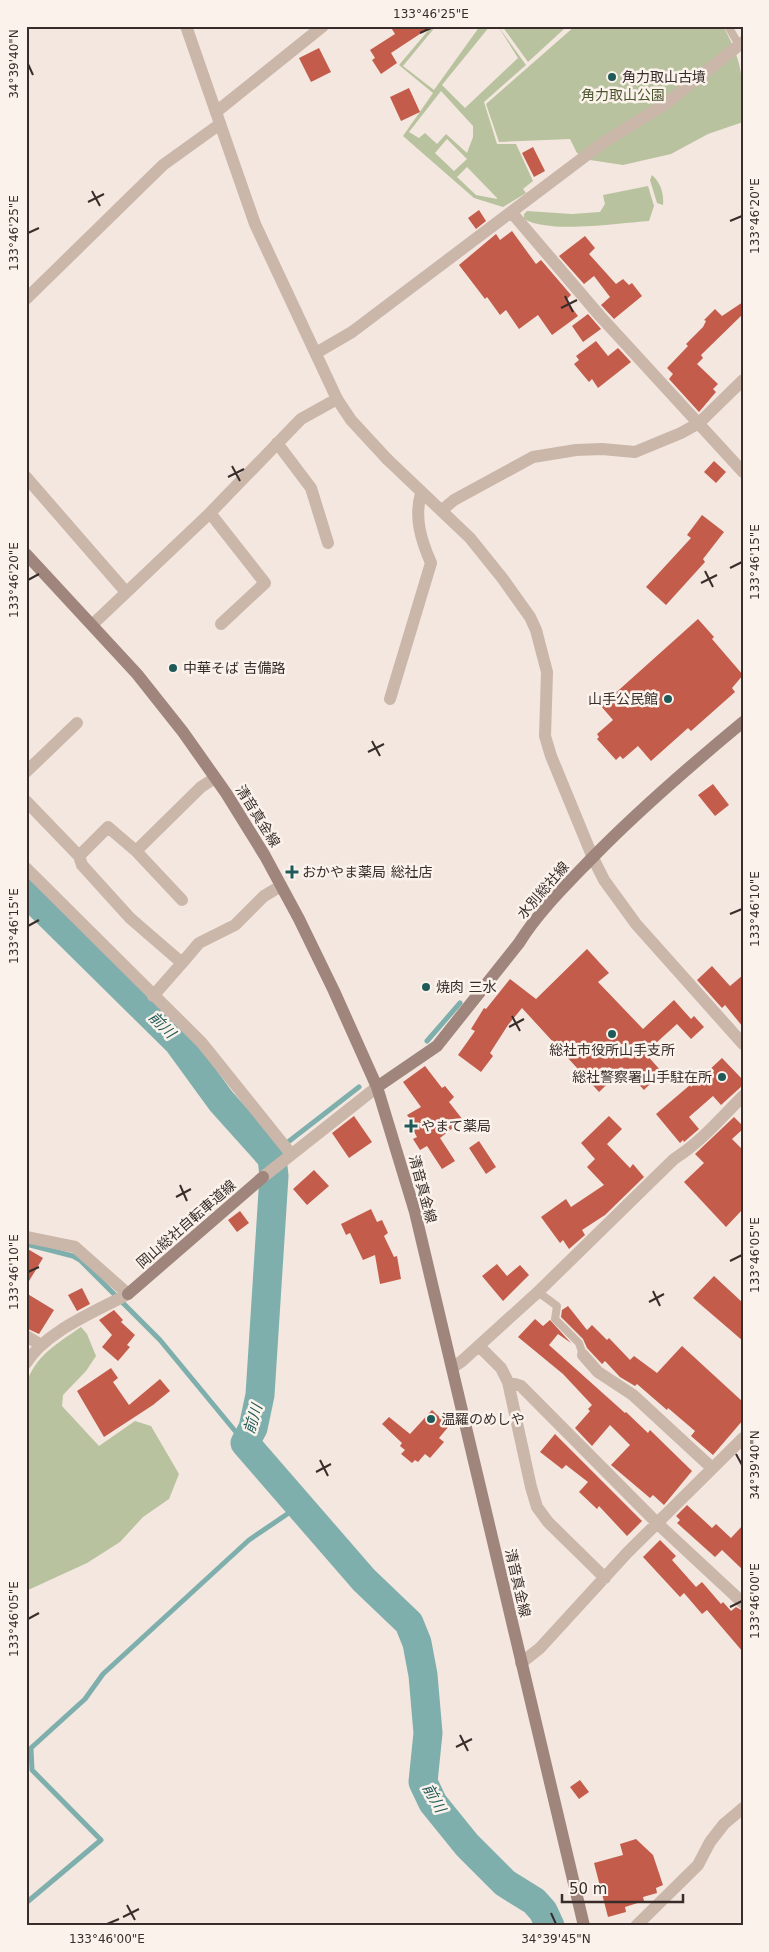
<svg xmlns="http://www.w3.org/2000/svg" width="769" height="1952" viewBox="0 0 769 1952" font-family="'DejaVu Sans','Noto Sans JP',sans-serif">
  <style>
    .green { fill: #b9c29e; fill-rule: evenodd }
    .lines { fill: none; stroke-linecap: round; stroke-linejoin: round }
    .stream { stroke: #7eafad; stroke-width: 5 }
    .river { stroke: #7eafad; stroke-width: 29 }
    .building { fill: #c45c4b }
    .service { stroke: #cbb6aa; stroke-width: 8 }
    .minor { stroke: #cbb6aa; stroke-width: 12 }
    .tertiary { stroke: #cbb6aa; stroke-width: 12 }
    .secondary { stroke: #9f857c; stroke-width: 12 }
    .ticks { fill: none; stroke: #382d2a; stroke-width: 2 }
    .poi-dot { fill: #1f5a58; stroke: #faf2eb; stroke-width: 2 }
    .labels { text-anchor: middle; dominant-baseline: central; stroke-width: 5; stroke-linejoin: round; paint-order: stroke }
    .poi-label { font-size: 14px; fill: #382d2a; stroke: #faf2eb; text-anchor: start }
    .park-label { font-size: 14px; fill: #4c562e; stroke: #faf2eb }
    .street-label { font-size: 14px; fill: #382d2a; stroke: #faf2eb }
    .water-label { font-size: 15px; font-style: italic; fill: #1f5a58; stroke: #faf2eb }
    .neatline { fill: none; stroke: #382d2a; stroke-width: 2 }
    .ticks-label { font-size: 12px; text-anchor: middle; fill: #382d2a }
  </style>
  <rect width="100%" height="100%" fill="#f3e7df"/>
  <path class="green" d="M 432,26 L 436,26 L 403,66 L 434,90 L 480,26 L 490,26 L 442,85 L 465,108 L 518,58 L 498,26 L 526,65 L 484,102 L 497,144 L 516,144 L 533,181 L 523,189 L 526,193 L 503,207 L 474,198 L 403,136 L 433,93 L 399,65 ZM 441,91 L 473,126 L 473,137 L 467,153 L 446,134 L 437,144 L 425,133 L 419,138 L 409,132 ZM 447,139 L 467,159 L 454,171 L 435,153 ZM 467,167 L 497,198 L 497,199 L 476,195 L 457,177 Z
    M 502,26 L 563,26 L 564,29 L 528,62 Z
    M 575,26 L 723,26 C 744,64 743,80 743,122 L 708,134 L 671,154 L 623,165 L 590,160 L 577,153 L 570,139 L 499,142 L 486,104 Z
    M 652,175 C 661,183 664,194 663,205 L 657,203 L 650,180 Z
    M 648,186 L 654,206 L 649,221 C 620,223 549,234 524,219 L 524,214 L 527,211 L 572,214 L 600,212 L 605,204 L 603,195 Z
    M 81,1327 L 87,1334 L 96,1356 L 86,1371 L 63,1395 L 62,1406 L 99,1446 L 135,1421 L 151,1426 L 179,1474 L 169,1499 L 143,1517 L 120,1542 L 87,1563 L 26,1591 L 26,1385 C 35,1355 57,1344 81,1327 Z"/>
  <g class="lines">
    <path class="stream" d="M 427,1041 L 460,1003
      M 267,1153 L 279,1149 L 359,1087
      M 26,1244 L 73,1256 L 80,1260 L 160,1340 L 245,1443
      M 26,1903 L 101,1840 L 32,1770 L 31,1748 L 85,1699 L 103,1674 L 249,1540 L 299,1506"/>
    <path class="river" d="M 26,892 L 178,1042 L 221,1101 L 272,1158 L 274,1176 L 260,1395 L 253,1428 L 245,1443 L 364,1580 L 409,1623 L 417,1643 L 423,1675 L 428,1733 L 423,1782 L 433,1803 L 467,1845 L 505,1883 L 534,1901 L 543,1911 L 550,1926"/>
  </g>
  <path class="building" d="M 390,26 L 432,26 L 391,53 L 397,63 L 381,74 L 372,60 L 375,58 L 370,50 L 395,34 Z
    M 319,48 L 331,72 L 311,82 L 299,58 Z
    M 409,88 L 420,112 L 401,121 L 390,97 Z
    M 533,147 L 545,171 L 534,177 L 522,153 Z
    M 479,210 L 486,221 L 476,229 L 468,218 Z
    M 512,231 L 536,264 L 541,260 L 571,295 L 566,300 L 578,316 L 552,335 L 538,315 L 519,329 L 506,310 L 500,315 L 487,297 L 485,299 L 459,265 L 496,234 L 500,240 Z
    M 585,236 L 595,248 L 589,254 L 616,284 L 623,279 L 629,285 L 632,283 L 642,296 L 614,319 L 601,305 L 610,297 L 594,276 L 584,284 L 559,256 Z
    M 743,302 L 743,314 L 701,355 L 703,358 L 697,364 L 718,384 L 713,389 L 716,392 L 699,412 L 669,379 L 673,374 L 667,368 L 688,346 L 686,344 L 703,327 L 706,321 L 704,320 L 715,309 L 722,316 Z
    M 588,314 L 601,329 L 583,342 L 572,326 Z
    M 596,341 L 608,356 L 618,348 L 631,362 L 598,388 L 592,379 L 589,382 L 574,364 L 579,360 L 576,356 Z
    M 714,461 L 726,472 L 716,483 L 704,472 Z
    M 702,515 L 724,532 L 703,559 L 705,562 L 666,605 L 646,587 L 691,538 L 687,535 Z
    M 698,619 L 714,637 L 712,639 L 743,675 L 732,688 L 735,692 L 691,731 L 688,728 L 651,761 L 638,746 L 623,759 L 620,756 L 616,760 L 597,739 L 599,737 L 597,734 L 613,720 L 601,706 Z
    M 713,784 L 729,805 L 715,816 L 698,795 Z
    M 587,949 L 609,973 L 598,982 L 643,1029 L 674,1000 L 691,1019 L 694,1016 L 704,1027 L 691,1039 L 677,1024 L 645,1053 L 662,1072 L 644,1090 L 626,1071 L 623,1073 L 621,1071 L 599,1092 L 522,1008 L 508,1025 L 490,1053 L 493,1056 L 481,1072 L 458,1055 L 475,1031 L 471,1029 L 484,1008 L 486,1009 L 510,979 L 536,999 Z
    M 712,966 L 730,986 L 743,975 L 743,1027 L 725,1005 L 722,1008 L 697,980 Z
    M 722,1058 L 743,1080 L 743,1085 L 721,1105 L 713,1096 L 689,1117 L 699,1129 L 684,1142 L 683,1140 L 680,1143 L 656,1114 L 690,1085 L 691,1087 Z
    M 425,1066 L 442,1088 L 445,1086 L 454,1097 L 449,1102 L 463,1120 L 440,1138 L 455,1161 L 442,1169 L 427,1146 L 420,1150 L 413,1139 L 417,1137 L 410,1125 L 413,1124 L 407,1115 L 421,1107 L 403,1082 Z
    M 354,1116 L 372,1142 L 349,1158 L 332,1133 Z
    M 609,1116 L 622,1129 L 607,1144 L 630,1168 L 633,1164 L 644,1177 L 605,1215 L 582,1230 L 585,1235 L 569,1249 L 563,1240 L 560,1243 L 541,1217 L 566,1199 L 571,1207 L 604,1185 L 587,1167 L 595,1159 L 581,1143 Z
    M 734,1117 L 743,1126 L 743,1129 L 732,1139 L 743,1150 L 743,1209 L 726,1227 L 684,1182 L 704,1163 L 695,1154 Z
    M 479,1141 L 496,1167 L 486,1174 L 469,1148 Z
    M 314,1170 L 329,1186 L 307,1205 L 293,1189 Z
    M 371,1209 L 377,1222 L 382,1220 L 388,1233 L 384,1236 L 394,1257 L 397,1256 L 401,1279 L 380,1284 L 375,1255 L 363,1260 L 350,1233 L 346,1235 L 341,1224 Z
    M 240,1211 L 249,1223 L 237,1232 L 228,1220 Z
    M 26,1248 L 43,1258 L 26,1286 Z
    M 497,1264 L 507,1276 L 520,1265 L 529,1275 L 503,1301 L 482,1276 Z
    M 714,1276 L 743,1303 L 743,1341 L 693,1298 Z
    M 82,1288 L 90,1304 L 77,1311 L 68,1295 Z
    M 26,1293 L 54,1310 L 39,1334 L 26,1328 Z
    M 568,1306 L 587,1330 L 592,1325 L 607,1340 L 609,1338 L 630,1360 L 634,1356 L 657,1373 L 682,1346 L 743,1402 L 743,1420 L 713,1455 L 691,1436 L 695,1431 L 668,1408 L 667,1410 L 637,1384 L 635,1386 L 620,1377 L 605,1361 L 602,1364 L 587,1348 L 583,1339 L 561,1317 L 562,1310 Z
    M 114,1310 L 123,1320 L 121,1322 L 135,1335 L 127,1345 L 130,1347 L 118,1361 L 102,1347 L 112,1335 L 99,1320 Z
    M 535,1319 L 543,1326 L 550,1320 L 571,1343 L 558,1334 L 549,1345 L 625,1413 L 626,1412 L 648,1433 L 650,1430 L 692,1471 L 664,1505 L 653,1495 L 650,1498 L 611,1465 L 630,1445 L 610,1425 L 592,1446 L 575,1428 L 590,1411 L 588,1409 L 592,1405 L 563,1374 L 518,1337 Z
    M 111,1368 L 118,1378 L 113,1382 L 129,1405 L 160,1379 L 170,1391 L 153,1405 L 104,1437 L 77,1391 Z
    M 432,1410 L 449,1426 L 439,1438 L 444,1442 L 430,1458 L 425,1454 L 418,1462 L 415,1460 L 412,1463 L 401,1454 L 405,1450 L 400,1446 L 402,1443 L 382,1424 L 389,1417 L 410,1434 Z
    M 555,1434 L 642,1521 L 627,1536 L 599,1506 L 597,1509 L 579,1492 L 588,1482 L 566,1465 L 562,1469 L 540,1452 Z
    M 687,1505 L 712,1528 L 716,1524 L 731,1538 L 743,1525 L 743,1570 L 722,1550 L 715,1557 L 677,1523 L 680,1520 L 676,1516 Z
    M 660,1540 L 676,1556 L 672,1560 L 696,1587 L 702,1582 L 721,1604 L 723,1602 L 731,1611 L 736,1607 L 743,1611 L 743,1652 L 707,1610 L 702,1614 L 684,1593 L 680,1597 L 643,1557 Z
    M 580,1780 L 589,1792 L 579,1799 L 570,1787 Z
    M 636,1839 L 653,1855 L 663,1885 L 656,1888 L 657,1893 L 643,1897 L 644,1901 L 625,1907 L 626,1912 L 608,1917 L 594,1863 L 623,1855 L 620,1844 Z"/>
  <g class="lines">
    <path class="service" d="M 728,26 L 739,45
      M 538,1292 L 557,1306 L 555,1319 L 579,1343 L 583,1355"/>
    <path class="minor" d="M 216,112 L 323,26
      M 512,213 L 600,316 L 743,472
      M 26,299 L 163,165 L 220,124
      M 316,353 L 352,332 L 604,142 L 664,105 L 743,42
      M 277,443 L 311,488 L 328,543
      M 387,459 L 470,538 L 503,579 L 530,617 L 536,630 L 547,672 L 545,736 L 551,756 L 593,858 L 604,880 L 636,924 L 743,1044
      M 26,477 L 126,592
      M 442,510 L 454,500 L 533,457 L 576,450 L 602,449 L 635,452 L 681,433 L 699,423 L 743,380
      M 210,513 L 265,583 L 221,624
      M 93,624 L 210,513 L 301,419 L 337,399
      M 390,699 L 431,563 C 421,540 414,518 421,493
      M 26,772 L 77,723
      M 26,801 L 79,856 L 82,865 L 130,918 L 182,963 L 199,943 L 235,925 L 264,896 L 281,886
      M 136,851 L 182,900
      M 79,856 L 108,827 L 136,851 L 201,787 L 215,778
      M 26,868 L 202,1043 L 291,1154
      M 153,996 L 182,963
      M 263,1177 L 377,1087
      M 26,1237 L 75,1247 L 128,1294
      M 26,1336 L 41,1345
      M 479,1346 L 501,1368 L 508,1382 L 521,1386 L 657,1523 L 743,1603
      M 583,1355 L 598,1372 L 633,1395 L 712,1468
      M 26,1363 C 46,1331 95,1312 128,1294
      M 452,1368 L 462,1361 L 538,1292 L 674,1159 C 700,1143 721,1118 743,1096
      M 508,1382 L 531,1487 L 537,1507 L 548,1522 L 605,1578
      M 521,1663 L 540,1648 L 627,1553 L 743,1438
      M 636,1926 L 698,1865 L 710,1842 L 724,1824 L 743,1808"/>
    <path class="tertiary" d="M 186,26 L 255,224 L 337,399 L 351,420 L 387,459"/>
    <path class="secondary" d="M 26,554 L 137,674 L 183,732 L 226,793 L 265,856 L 299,919 L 334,991 L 377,1087 L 415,1212 L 584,1926
      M 377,1087 L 437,1046 L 519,943 C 539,911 567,884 593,857 C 640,809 691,765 743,722
      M 128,1294 L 263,1177"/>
  </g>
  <path class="ticks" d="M 420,33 L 431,28M 28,64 L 33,75M 92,191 L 100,206M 88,202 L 104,194M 730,221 L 742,216M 28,233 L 39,228M 565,296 L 573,312M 561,308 L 577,300M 232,466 L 240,481M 228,477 L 244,469M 730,568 L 742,562M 705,571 L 713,587M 28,580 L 39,574M 701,583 L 717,575M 372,741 L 380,756M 368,752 L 384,744M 730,914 L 742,909M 28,926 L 39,920M 512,1016 L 520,1031M 509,1027 L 524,1019M 180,1185 L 187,1201M 176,1197 L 191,1189M 730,1261 L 742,1255M 28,1272 L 39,1267M 653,1291 L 660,1306M 649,1302 L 664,1294M 736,1454 L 742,1465M 320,1460 L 328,1476M 316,1472 L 331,1464M 730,1607 L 742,1601M 28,1619 L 39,1613M 460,1735 L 468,1751M 456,1747 L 472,1739M 127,1905 L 135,1920M 551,1913 L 556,1924M 123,1917 L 139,1909M 107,1924 L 119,1919"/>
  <g class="poi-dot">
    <circle cx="612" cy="77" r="5"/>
    <circle cx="173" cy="668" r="5"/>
    <circle cx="668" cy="699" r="5"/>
    <path d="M289.5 864.5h5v5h5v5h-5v5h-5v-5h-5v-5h5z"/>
    <circle cx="426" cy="987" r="5"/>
    <circle cx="612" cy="1034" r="5"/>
    <circle cx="722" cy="1077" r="5"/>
    <path d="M408.5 1118.5h5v5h5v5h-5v5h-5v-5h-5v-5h5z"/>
    <circle cx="431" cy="1419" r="5"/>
  </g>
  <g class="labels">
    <g class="poi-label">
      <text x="622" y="77">角力取山古墳</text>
      <text x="183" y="668">中華そば 吉備路</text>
      <text x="658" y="699" text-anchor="end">山手公民館</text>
      <text x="302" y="872">おかやま薬局 総社店</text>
      <text x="436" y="987">焼肉 三水</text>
      <text x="612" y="1050" text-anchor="middle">総社市役所山手支所</text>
      <text x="712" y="1077" text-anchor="end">総社警察署山手駐在所</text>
      <text x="421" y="1126">やまて薬局</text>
      <text x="441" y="1419">温羅のめしや</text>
    </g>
    <g class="park-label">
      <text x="623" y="95">角力取山公園</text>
    </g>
    <g class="street-label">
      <text transform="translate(258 816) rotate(58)">清音真金線</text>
      <text transform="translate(543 890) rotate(-49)">水別総社線</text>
      <text transform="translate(423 1189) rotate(75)">清音真金線</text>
      <text transform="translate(186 1224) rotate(-41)">岡山総社自転車道線</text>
      <text transform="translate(518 1583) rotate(77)">清音真金線</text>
    </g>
    <g class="water-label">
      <text transform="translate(162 1025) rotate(45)">前川</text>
      <text transform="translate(253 1419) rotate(-73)">前川</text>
      <text transform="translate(434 1798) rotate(61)">前川</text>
    </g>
  </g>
  <rect width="769" height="1952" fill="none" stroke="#faf2eb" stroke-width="55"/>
  <path d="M562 1894v8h121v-8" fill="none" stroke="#382d2a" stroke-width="2.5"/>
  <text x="569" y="1894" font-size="15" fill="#382d2a" stroke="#faf2eb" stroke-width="4" paint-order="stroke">50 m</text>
  <rect x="28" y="28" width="714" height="1896" class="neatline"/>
  <g class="ticks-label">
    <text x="431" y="18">133°46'25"E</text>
    <text transform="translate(14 64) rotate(-90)" y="4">34°39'40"N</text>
    <text transform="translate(755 216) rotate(-90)" y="4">133°46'20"E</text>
    <text transform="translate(14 233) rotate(-90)" y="4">133°46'25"E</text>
    <text transform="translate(755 562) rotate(-90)" y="4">133°46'15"E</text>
    <text transform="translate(14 580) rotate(-90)" y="4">133°46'20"E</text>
    <text transform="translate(755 909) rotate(-90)" y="4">133°46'10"E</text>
    <text transform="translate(14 926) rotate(-90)" y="4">133°46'15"E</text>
    <text transform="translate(755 1255) rotate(-90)" y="4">133°46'05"E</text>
    <text transform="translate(14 1272) rotate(-90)" y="4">133°46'10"E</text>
    <text transform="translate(755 1465) rotate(-90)" y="4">34°39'40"N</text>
    <text transform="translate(755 1601) rotate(-90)" y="4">133°46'00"E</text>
    <text transform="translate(14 1619) rotate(-90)" y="4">133°46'05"E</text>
    <text x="107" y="1943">133°46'00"E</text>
    <text x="556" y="1943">34°39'45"N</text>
  </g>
</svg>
